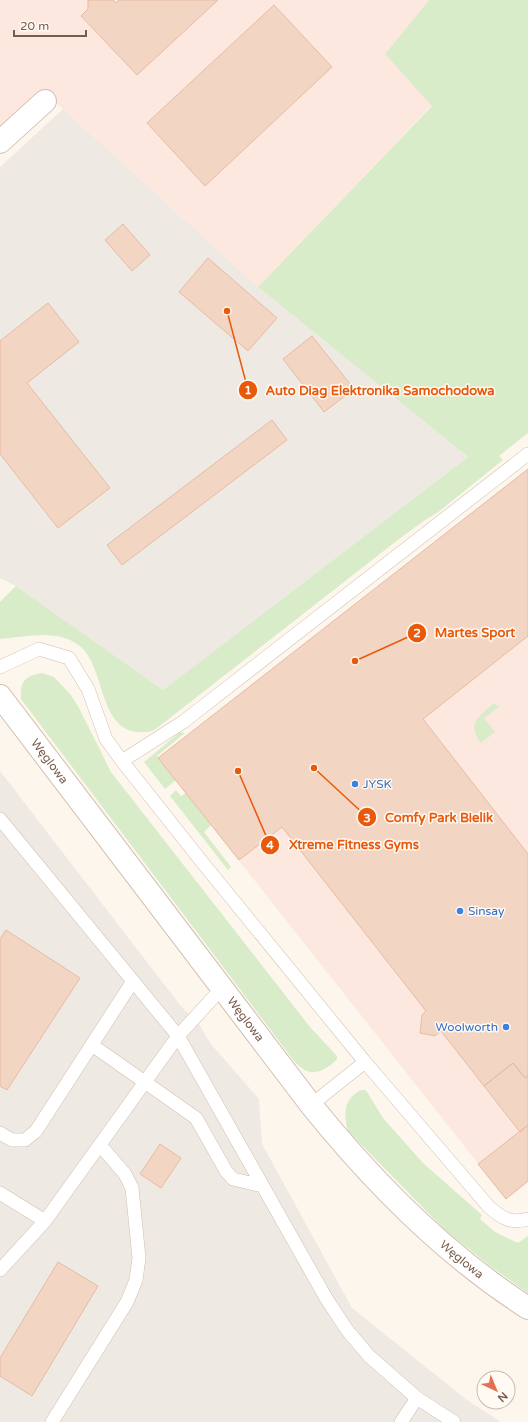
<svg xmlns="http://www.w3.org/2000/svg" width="528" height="1422" viewBox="0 0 528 1422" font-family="'Varela Round',sans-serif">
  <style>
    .commercial { fill: #fde8e0 }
    .industrial { fill: #efe9e4 }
    .green { fill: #d8ecc9 }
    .building { fill: #f3d5c3; stroke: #e6bba3 }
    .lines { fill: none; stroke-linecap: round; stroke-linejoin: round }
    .service-casing { stroke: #d1beb0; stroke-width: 14 }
    .minor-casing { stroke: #d1beb0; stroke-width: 24 }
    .tertiary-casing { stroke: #d1beb0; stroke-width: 24 }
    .service { stroke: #fff; stroke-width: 13 }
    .minor { stroke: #fff; stroke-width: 22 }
    .tertiary { stroke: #fff; stroke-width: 22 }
    .shop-dot { fill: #3f7fe0; stroke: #fffaf3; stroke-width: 1.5 }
    .labels { text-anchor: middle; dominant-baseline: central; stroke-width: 3; stroke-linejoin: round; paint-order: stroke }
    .street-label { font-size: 12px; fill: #7a5c4d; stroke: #fffaf3 }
    .shop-label { font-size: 12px; fill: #366cbe; stroke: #fffaf3; text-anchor: start }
    .leader { fill: none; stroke: #e8590c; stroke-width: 1.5 }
    .callout-dot { fill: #e8590c; stroke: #fffaf3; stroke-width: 1.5 }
    .mark-label { font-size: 12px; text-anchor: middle; font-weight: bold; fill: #fff }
    .callout-label { font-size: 13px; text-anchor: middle; font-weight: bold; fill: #e8590c; stroke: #fffaf3; stroke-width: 3; stroke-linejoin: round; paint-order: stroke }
  </style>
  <rect width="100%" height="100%" fill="#fdf6ec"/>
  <path class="commercial" d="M 0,0 L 429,0 L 385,54 L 432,105 L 258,287 L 43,91 L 0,129 Z
    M 528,469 L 528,1182 L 506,1199 L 158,758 Z"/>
  <path class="industrial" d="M 63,109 L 258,287 L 468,457 L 163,690 L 16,586 L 0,578 L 0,167 Z
    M 0,771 L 180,1005 L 199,1024 L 210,1043 L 259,1099 L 262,1144 L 352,1308 L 467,1400 L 501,1422 L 0,1422 Z"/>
  <path class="green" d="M 429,0 L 528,0 L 528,433 L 499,456 L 503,460 L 437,513 L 425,520 L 399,539 L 157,728 C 150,733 145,732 137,732 C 100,728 104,670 83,649 C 61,627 27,637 0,639 L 0,602 L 16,586 L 163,690 L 468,457 L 258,287 L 432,106 L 385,54 Z
    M 42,673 L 54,677 L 71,695 L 79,708 L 111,772 L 310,1027 L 337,1056 L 337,1059 C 329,1068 315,1077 303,1069 C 300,1067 297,1064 294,1061 L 21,699 C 20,681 25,676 42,673 Z
    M 493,704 L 495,704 L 499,707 L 484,718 L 495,732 L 481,743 C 467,724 477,717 493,704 Z
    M 180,732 L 185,733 L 157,756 L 176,780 L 165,789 L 144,762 Z
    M 176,790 L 181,796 L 186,793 L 211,825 L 204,832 L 231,867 L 228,870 L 170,796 Z
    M 361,1090 L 365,1090 L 367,1092 L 383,1118 L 423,1163 L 482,1215 L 480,1219 L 495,1232 L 518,1243 L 528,1236 L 528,1293 L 490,1266 L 445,1230 L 348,1131 C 343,1114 344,1098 361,1090 Z"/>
  <path class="building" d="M 88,0 L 113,0 L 116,3 L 119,0 L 218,0 L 137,75 L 81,16 L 88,9 Z
    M 274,5 L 332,67 L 205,186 L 147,123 Z
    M 123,224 L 150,255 L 132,271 L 105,240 Z
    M 208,258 L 277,318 L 248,351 L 179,292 Z
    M 48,303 L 79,342 L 27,383 L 110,488 L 58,528 L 0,454 L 0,341 Z
    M 312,336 L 354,389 L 324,412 L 283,359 Z
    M 272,420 L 287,440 L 122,565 L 107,545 Z
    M 528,469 L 528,636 L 423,719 L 528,854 L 528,1076 L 525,1078 L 513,1063 L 484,1086 L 441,1031 L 435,1036 L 420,1033 L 422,1015 L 426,1011 L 282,827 L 239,860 L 158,758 Z
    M 6,930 L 80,978 L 7,1090 L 0,1086 L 0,939 Z
    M 513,1063 L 525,1078 L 528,1076 L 528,1125 L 520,1132 L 484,1086 Z
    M 528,1125 L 528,1181 L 506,1199 L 478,1164 Z
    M 160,1144 L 181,1158 L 161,1188 L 140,1174 Z
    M 58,1262 L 98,1286 L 32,1396 L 0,1376 L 0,1358 Z"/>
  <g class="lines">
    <g class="service-casing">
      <path id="service" d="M 0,667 L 39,649 L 69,658 L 88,689 L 106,739 L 122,761 L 202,862 L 365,1062 L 489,1207 C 502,1218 510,1224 528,1219
        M 122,761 L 183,722 L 528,454
        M 0,819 L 178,1036 L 326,1298 L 347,1330 L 369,1356 L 417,1398 L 454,1422
        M 92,1045 L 196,1118 L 226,1171 L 233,1179 L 263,1186
        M 311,1105 L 365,1062
        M 0,1133 L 12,1140 L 25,1140 L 36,1131 L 133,981
        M 0,1193 L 45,1221
        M 0,1270 L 45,1221 L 178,1036 L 222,988
        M 52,1422 L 127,1302 L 136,1280 L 139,1258 L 132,1188 L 125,1174 L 100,1145
        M 401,1422 L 417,1398"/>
    </g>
    <g class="minor-casing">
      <path id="minor" d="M 0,142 L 45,101"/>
    </g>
    <g class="tertiary-casing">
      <g id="tertiary">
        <path id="s1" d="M 0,696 L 311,1105 C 373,1182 445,1255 528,1308"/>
      </g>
    </g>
    <use href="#service" class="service"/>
    <use href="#minor" class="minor"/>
    <use href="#tertiary" class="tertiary"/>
  </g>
  <g class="shop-dot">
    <circle cx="355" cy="784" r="4"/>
    <circle cx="460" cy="911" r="4"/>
    <circle cx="506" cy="1027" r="4"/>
  </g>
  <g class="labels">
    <g class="street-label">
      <text stroke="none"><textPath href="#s1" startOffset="82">Węglowa</textPath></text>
      <text stroke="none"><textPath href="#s1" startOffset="406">Węglowa</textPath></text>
      <text stroke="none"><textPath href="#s1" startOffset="730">Węglowa</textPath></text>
    </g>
    <g class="shop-label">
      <text x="363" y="784">JYSK</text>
      <text x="468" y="911">Sinsay</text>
      <text x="498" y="1027" text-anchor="end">Woolworth</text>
    </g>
  </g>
  <path class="leader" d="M227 311L248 390M355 661L417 633M314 768L367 817M238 771L270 845"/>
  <g class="callout-dot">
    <circle cx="227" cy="311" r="4"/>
    <circle cx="355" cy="661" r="4"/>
    <circle cx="314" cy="768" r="4"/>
    <circle cx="238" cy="771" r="4"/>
    <circle cx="248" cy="390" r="10"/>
    <circle cx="417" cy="633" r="10"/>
    <circle cx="367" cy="817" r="10"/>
    <circle cx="270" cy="845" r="10"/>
  </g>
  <g class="mark-label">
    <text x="248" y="394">1</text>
    <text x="417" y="637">2</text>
    <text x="367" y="822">3</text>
    <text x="270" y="849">4</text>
  </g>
  <g class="callout-label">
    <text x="380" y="395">Auto Diag Elektronika Samochodowa</text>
    <text x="475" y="637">Martes Sport</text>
    <text x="439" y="822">Comfy Park Bielik</text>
    <text x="354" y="849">Xtreme Fitness Gyms</text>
  </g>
  <g transform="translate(496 1390) rotate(136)"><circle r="19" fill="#fffaf3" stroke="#cabbb1"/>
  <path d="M0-3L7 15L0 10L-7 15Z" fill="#e76f51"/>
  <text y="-6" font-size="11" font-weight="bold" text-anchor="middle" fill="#7a5c4d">N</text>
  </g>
  <path d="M14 30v6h72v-6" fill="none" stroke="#7a5c4d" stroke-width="2"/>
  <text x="20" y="30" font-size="12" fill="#7a5c4d" stroke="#fffaf3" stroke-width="3" paint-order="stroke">20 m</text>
</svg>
